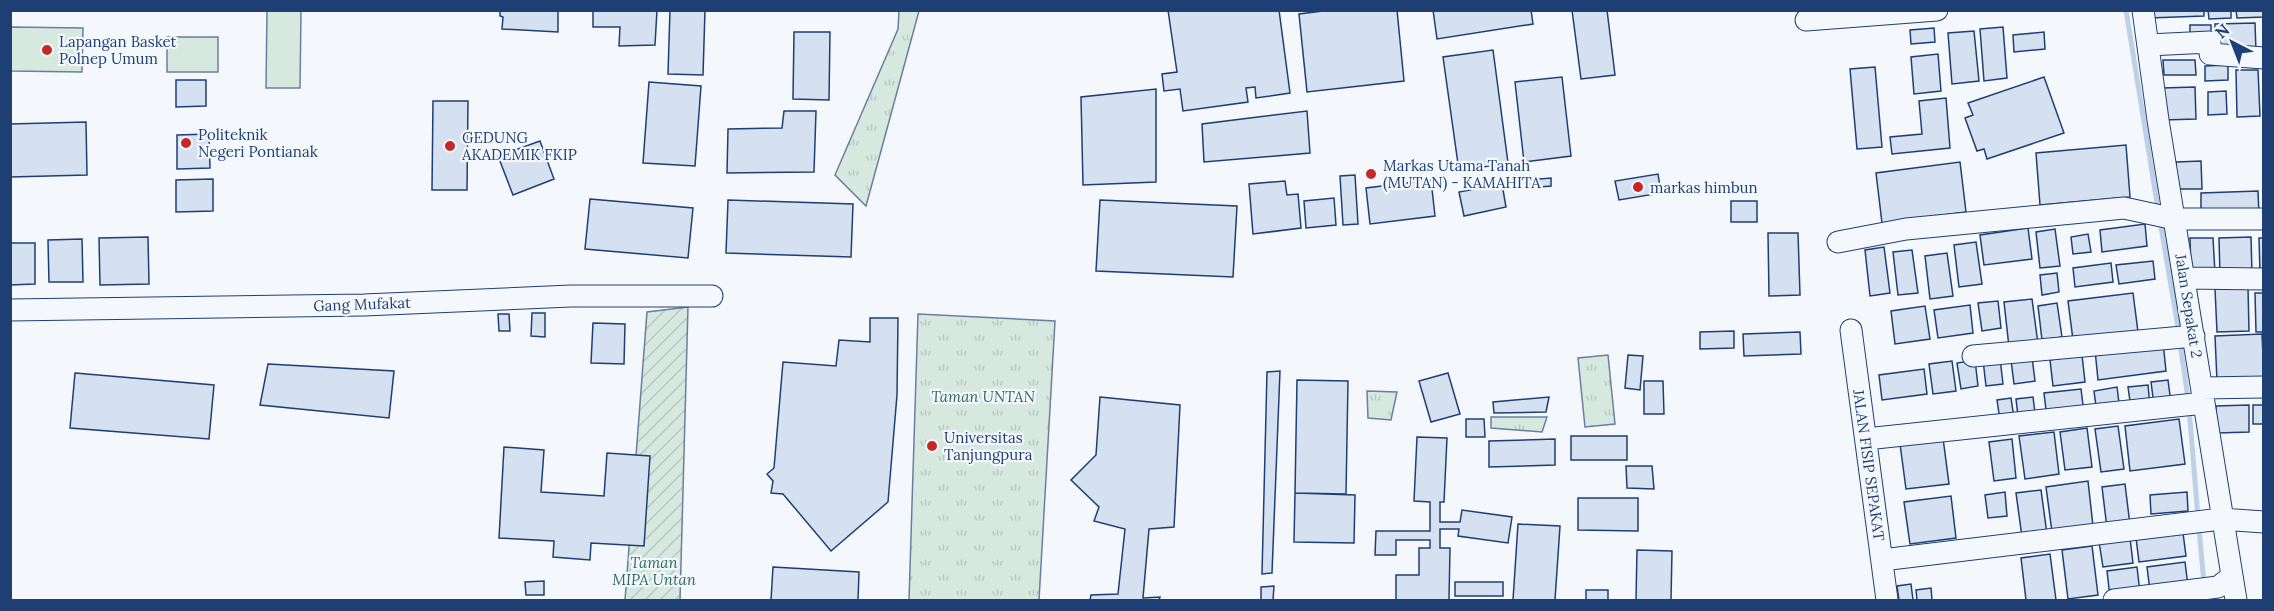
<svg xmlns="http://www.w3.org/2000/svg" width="2274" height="611" viewBox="0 0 2274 611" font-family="Lora,serif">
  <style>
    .park { fill: url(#park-tufts); stroke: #687fa3; stroke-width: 1.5 }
    .garden { fill: url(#garden-furrows); stroke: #687fa3; stroke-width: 1.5 }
    .pitch { fill: #d7e8df; stroke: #687fa3; stroke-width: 1.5 }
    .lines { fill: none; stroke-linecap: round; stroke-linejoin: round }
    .stream { stroke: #bed0e5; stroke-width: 5 }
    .building { fill: #d5e0f0; stroke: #1d3f73; stroke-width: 1.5 }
    .minor-casing { stroke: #1d3f73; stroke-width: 23 }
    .minor { stroke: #f4f7fb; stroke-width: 21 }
    .poi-dot { fill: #c62828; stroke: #f4f7fb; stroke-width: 2 }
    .labels { text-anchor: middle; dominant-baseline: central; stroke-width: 4.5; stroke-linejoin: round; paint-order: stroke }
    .poi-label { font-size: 15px; fill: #1d3f73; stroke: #f4f7fb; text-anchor: start }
    .street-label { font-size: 15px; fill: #1d3f73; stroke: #f4f7fb }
    .park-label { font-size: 15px; font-style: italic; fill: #2c6c60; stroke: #f4f7fb }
  </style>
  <defs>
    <pattern id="park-tufts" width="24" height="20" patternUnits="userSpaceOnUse" patternTransform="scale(1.5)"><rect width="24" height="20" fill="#d7e8df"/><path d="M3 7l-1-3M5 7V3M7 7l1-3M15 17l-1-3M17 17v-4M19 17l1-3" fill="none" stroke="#b8c8c3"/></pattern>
    <pattern id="garden-furrows" width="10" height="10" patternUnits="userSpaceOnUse" patternTransform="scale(1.5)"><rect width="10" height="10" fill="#d7e8df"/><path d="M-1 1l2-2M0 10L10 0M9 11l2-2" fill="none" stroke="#b8c8c3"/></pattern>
  </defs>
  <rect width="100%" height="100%" fill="#f4f7fb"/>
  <path class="park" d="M 899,11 L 919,11 L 866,206 L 835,175 L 898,29 Z
    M 918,314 L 1055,321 L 1039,600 L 909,600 Z
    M 1608,355 L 1615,424 L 1585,427 L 1578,358 Z
    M 1367,391 L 1397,392 L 1391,420 L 1368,418 Z
    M 1491,417 L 1547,417 L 1542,432 L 1491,428 Z"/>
  <path class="garden" d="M 688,307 L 680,600 L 625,600 L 647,312 Z"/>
  <path class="pitch" d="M 267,11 L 301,11 L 300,88 L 266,88 Z
    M 11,27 L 83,28 L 82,72 L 11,71 Z
    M 167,37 L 218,37 L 218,72 L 167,72 Z"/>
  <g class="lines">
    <path class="stream" d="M 2126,10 L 2158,209
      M 2160,221 L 2179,333
      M 2180,343 L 2188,399
      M 2189,408 L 2198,518
      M 2199,528 L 2204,584"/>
  </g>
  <path class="building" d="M 500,10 L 558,10 L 558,32 L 502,29 L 503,17 L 500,16 Z
    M 593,10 L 657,10 L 655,45 L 619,46 L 620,27 L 593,27 Z
    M 670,10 L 705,10 L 703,75 L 668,74 Z
    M 1168,10 L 1279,10 L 1290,93 L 1256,98 L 1255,87 L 1246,88 L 1248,102 L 1183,111 L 1180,89 L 1164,91 L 1162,74 L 1177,72 Z
    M 1331,10 L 1397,10 L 1404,81 L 1307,92 L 1299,14 Z
    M 1433,10 L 1531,10 L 1533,24 L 1437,39 Z
    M 1572,10 L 1607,10 L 1615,75 L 1581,79 Z
    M 2148,10 L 2204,10 L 2204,16 L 2149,18 Z
    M 2208,10 L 2231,10 L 2231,18 L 2209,19 Z
    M 2236,10 L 2263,10 L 2264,17 L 2237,18 Z
    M 2255,23 L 2256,51 L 2215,52 L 2215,24 Z
    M 2190,25 L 2211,25 L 2211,37 L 2190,38 Z
    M 2003,27 L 2007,78 L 1984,81 L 1980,29 Z
    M 1934,28 L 1935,42 L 1911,44 L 1910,30 Z
    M 1974,31 L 1979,81 L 1952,84 L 1948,33 Z
    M 794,32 L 830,32 L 829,100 L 793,99 Z
    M 2044,32 L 2045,49 L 2014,52 L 2013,35 Z
    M 1493,50 L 1508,163 L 1459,171 L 1443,57 Z
    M 1938,54 L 1941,91 L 1914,94 L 1911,57 Z
    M 2163,60 L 2195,60 L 2196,75 L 2164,75 Z
    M 2228,65 L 2228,80 L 2205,81 L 2205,66 Z
    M 1875,67 L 1882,147 L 1857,149 L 1850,69 Z
    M 2236,70 L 2258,70 L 2260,116 L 2237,117 Z
    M 1562,77 L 1571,156 L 1524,162 L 1515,82 Z
    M 2044,77 L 2064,133 L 1987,159 L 1984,149 L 1977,151 L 1965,118 L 1973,115 L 1968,103 Z
    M 176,80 L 206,80 L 206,106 L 176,107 Z
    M 649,82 L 701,86 L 695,166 L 643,163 Z
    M 2195,87 L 2196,119 L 2163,120 L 2162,88 Z
    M 1156,89 L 1156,182 L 1083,185 L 1081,97 Z
    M 2226,91 L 2227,114 L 2208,115 L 2208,92 Z
    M 1946,98 L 1950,148 L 1892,154 L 1890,137 L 1922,134 L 1919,101 Z
    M 433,101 L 468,101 L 467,190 L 432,190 Z
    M 784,111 L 816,111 L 814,172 L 727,173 L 728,129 L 782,128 Z
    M 1307,111 L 1310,153 L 1204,162 L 1202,124 Z
    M 86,122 L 87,175 L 10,177 L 10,124 Z
    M 209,134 L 210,168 L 177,169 L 177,135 Z
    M 540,141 L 554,179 L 513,195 L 498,156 Z
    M 2126,145 L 2130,197 L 2040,205 L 2036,153 Z
    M 2201,161 L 2202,189 L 2177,189 L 2176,162 Z
    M 1960,162 L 1966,212 L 1882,223 L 1876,173 Z
    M 1658,174 L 1661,193 L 1619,200 L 1615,181 Z
    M 1355,175 L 1358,224 L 1343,225 L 1340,176 Z
    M 1551,178 L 1551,186 L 1528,188 L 1528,180 Z
    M 213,179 L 213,211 L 176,212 L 176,180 Z
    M 1431,180 L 1435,216 L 1370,224 L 1366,188 Z
    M 1285,181 L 1287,195 L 1298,194 L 1301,228 L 1253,234 L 1249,184 Z
    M 1502,184 L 1506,207 L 1464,216 L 1459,192 Z
    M 2258,191 L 2259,215 L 2201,217 L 2201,193 Z
    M 1334,198 L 1336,225 L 1306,228 L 1304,201 Z
    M 590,199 L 693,208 L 688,258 L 585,249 Z
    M 728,200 L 853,204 L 851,257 L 726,253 Z
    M 1100,200 L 1237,206 L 1233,277 L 1096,271 Z
    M 1731,201 L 1757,201 L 1757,222 L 1731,222 Z
    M 2145,224 L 2147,246 L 2102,252 L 2100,230 Z
    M 2028,228 L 2032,259 L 1984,265 L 1980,235 Z
    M 2055,229 L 2060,266 L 2040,268 L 2036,232 Z
    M 1768,233 L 1798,233 L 1800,295 L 1769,296 Z
    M 2088,234 L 2091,252 L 2073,254 L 2071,237 Z
    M 148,237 L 149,284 L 100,285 L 99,238 Z
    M 2251,237 L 2252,274 L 2220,275 L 2219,238 Z
    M 2190,238 L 2213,238 L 2215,273 L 2191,273 Z
    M 2259,238 L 2264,238 L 2264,273 L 2260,273 Z
    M 82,239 L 83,282 L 49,282 L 48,240 Z
    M 1976,242 L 1982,284 L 1959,287 L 1954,245 Z
    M 10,243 L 35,243 L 35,284 L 10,285 Z
    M 1884,247 L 1890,293 L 1870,296 L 1865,250 Z
    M 1912,250 L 1918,293 L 1898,295 L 1893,252 Z
    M 1947,253 L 1953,296 L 1930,299 L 1925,256 Z
    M 2153,261 L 2155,279 L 2119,284 L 2116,265 Z
    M 2111,263 L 2113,282 L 2075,287 L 2073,268 Z
    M 2057,273 L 2059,292 L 2042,295 L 2040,275 Z
    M 2248,288 L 2249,331 L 2217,332 L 2215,289 Z
    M 2133,293 L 2138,332 L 2073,340 L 2068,301 Z
    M 2255,293 L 2264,293 L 2264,332 L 2256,332 Z
    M 2032,299 L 2038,344 L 2009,347 L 2004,302 Z
    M 1998,301 L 2001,328 L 1982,331 L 1978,303 Z
    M 2057,303 L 2062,337 L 2042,340 L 2038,306 Z
    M 1970,305 L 1973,333 L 1938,338 L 1934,310 Z
    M 1925,306 L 1930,339 L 1895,344 L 1891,311 Z
    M 532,313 L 545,313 L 545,337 L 531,336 Z
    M 498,314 L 509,314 L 510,331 L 499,331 Z
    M 870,318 L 898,318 L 897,395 L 888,502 L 831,551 L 783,494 L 771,493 L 773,481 L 767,474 L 774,468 L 783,362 L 836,366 L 839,340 L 870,342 Z
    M 593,323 L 625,324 L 624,364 L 591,363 Z
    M 1734,331 L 1734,348 L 1700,349 L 1700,332 Z
    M 1800,332 L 1801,354 L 1744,356 L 1743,334 Z
    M 2262,334 L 2264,379 L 2217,381 L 2215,336 Z
    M 2163,342 L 2166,371 L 2098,380 L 2095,350 Z
    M 1628,355 L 1643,356 L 1640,390 L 1625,388 Z
    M 2082,355 L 2085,382 L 2053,386 L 2050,360 Z
    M 2032,357 L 2035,381 L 2014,384 L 2011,360 Z
    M 2000,358 L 2003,384 L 1986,386 L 1983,360 Z
    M 1975,360 L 1978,386 L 1961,389 L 1957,363 Z
    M 1952,361 L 1956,391 L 1933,394 L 1929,364 Z
    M 268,364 L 394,371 L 389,418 L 260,405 Z
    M 1924,369 L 1927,394 L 1882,400 L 1879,375 Z
    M 1280,371 L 1272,573 L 1262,574 L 1267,372 Z
    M 75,373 L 214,385 L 209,439 L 70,428 Z
    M 1448,373 L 1460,414 L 1431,422 L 1419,381 Z
    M 1297,380 L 1348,381 L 1346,494 L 1295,493 Z
    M 2168,380 L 2171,403 L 2154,405 L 2151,382 Z
    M 1644,381 L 1663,381 L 1664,414 L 1644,414 Z
    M 2148,385 L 2150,406 L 2131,408 L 2128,387 Z
    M 2117,387 L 2120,411 L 2097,414 L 2094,391 Z
    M 2081,389 L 2084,413 L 2047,418 L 2044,393 Z
    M 1100,397 L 1180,405 L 1174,527 L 1149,529 L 1143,598 L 1160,597 L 1159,600 L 1090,600 L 1091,595 L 1118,594 L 1125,529 L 1094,521 L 1099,507 L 1071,480 L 1096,455 Z
    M 1549,397 L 1546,412 L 1494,413 L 1493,402 Z
    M 2033,397 L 2035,413 L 2018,416 L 2016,399 Z
    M 2011,398 L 2014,418 L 2000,420 L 1997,400 Z
    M 2249,405 L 2249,432 L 2217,433 L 2216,406 Z
    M 2253,405 L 2264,405 L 2264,424 L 2253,424 Z
    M 1466,419 L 1484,419 L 1485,437 L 1466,437 Z
    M 2179,419 L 2185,464 L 2130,471 L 2125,426 Z
    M 2118,426 L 2124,469 L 2101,472 L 2095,429 Z
    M 2087,428 L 2092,467 L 2065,470 L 2060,432 Z
    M 2054,432 L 2059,474 L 2025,479 L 2019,436 Z
    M 1571,436 L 1627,436 L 1627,460 L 1571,460 Z
    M 1417,437 L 1447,438 L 1444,502 L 1440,502 L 1440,522 L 1460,522 L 1462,510 L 1512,517 L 1508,543 L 1458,536 L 1459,529 L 1440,529 L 1440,548 L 1450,548 L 1449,600 L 1396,600 L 1396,575 L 1419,575 L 1419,548 L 1430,548 L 1430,540 L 1396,540 L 1396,555 L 1375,555 L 1376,531 L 1430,531 L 1430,502 L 1414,501 Z
    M 1943,438 L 1949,484 L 1906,489 L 1900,444 Z
    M 1555,439 L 1555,465 L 1489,467 L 1489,441 Z
    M 2012,439 L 2016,478 L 1994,481 L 1989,442 Z
    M 504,447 L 544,450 L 541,492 L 604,496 L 607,453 L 650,456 L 644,546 L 591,543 L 590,560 L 553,557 L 554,541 L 499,538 Z
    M 1626,466 L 1652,466 L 1654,489 L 1627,488 Z
    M 2088,481 L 2093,526 L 2052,532 L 2046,487 Z
    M 2125,484 L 2130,525 L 2107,528 L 2102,487 Z
    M 2041,490 L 2047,534 L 2022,537 L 2016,493 Z
    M 2005,492 L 2007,516 L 1988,518 L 1985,495 Z
    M 2187,492 L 2188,511 L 2151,514 L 2150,495 Z
    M 1295,493 L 1355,495 L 1354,543 L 1294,542 Z
    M 1951,496 L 1956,538 L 1910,544 L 1904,502 Z
    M 1578,498 L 1638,498 L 1638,531 L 1578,530 Z
    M 1518,524 L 1560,526 L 1555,600 L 1513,600 Z
    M 2183,533 L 2186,556 L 2139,562 L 2136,538 Z
    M 2130,538 L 2133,563 L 2103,567 L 2099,542 Z
    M 2092,546 L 2098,595 L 2068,599 L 2062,550 Z
    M 1637,550 L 1672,551 L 1671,600 L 1636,600 Z
    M 2050,554 L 2056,600 L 2026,600 L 2021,558 Z
    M 2185,562 L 2188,586 L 2150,591 L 2147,567 Z
    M 773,567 L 859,572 L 858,600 L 771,600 Z
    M 2137,567 L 2140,593 L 2110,597 L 2107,571 Z
    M 544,581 L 544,595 L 526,595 L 525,582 Z
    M 1455,582 L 1503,582 L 1503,596 L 1455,596 Z
    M 1911,584 L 1913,600 L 1899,600 L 1897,586 Z
    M 1274,586 L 1273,600 L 1261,600 L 1261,587 Z
    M 1931,588 L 1932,600 L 1917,600 L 1916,590 Z
    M 1586,590 L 1608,590 L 1608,600 L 1586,600 Z"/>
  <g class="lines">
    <g class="minor-casing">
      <path id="minor" d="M 2143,10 L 2158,120 L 2236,600
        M 1806,20 L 1937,10
        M 2148,45 L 2210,42 L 2210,54 L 2264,58
        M 1838,242 L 1906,229 L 2124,208 L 2175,219 L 2264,219
        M 2185,278 L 2264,279
        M 10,310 L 364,305 L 571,296 L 712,296
        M 1851,330 L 1887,600
        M 1973,356 L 2194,336
        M 2202,388 L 2264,387
        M 1866,439 L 2204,403
        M 1882,560 L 2221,519 L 2264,522
        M 2114,600 L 2218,587 L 2232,576"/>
    </g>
    <use href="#minor" class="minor"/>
  </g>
  <g class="poi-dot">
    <circle cx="47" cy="50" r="6"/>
    <circle cx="186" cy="143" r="6"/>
    <circle cx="450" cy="146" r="6"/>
    <circle cx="1371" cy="174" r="6"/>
    <circle cx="1638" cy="187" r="6"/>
    <circle cx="932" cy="446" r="6"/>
  </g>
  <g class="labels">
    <g class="poi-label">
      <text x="59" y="41">Lapangan Basket<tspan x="59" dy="17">Polnep Umum</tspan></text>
      <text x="198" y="134">Politeknik<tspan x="198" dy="17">Negeri Pontianak</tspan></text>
      <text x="462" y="137">GEDUNG<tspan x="462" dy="17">AKADEMIK FKIP</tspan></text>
      <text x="1383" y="165">Markas Utama Tanah<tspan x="1383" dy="17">(MUTAN) - KAMAHITA</tspan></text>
      <text x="1650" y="187">markas himbun</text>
      <text x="944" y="437">Universitas<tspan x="944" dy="17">Tanjungpura</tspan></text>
    </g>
    <g class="street-label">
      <text transform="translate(362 304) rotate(-2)">Gang Mufakat</text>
      <text transform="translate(2189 306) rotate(81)">Jalan Sepakat 2</text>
      <text transform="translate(1869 465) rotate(82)">JALAN FISIP SEPAKAT</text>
    </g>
    <g class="park-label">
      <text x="983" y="396">Taman UNTAN</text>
      <text x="654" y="562">Taman<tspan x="654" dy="17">MIPA Untan</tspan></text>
    </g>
  </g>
  <rect width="2274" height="611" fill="none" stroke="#1d3f73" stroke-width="24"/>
  <g transform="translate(2232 42) rotate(318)" stroke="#f4f7fb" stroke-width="4.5" paint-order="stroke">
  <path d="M0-4.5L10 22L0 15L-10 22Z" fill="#1d3f73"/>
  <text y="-9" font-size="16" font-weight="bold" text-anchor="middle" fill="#1d3f73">N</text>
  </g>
</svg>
